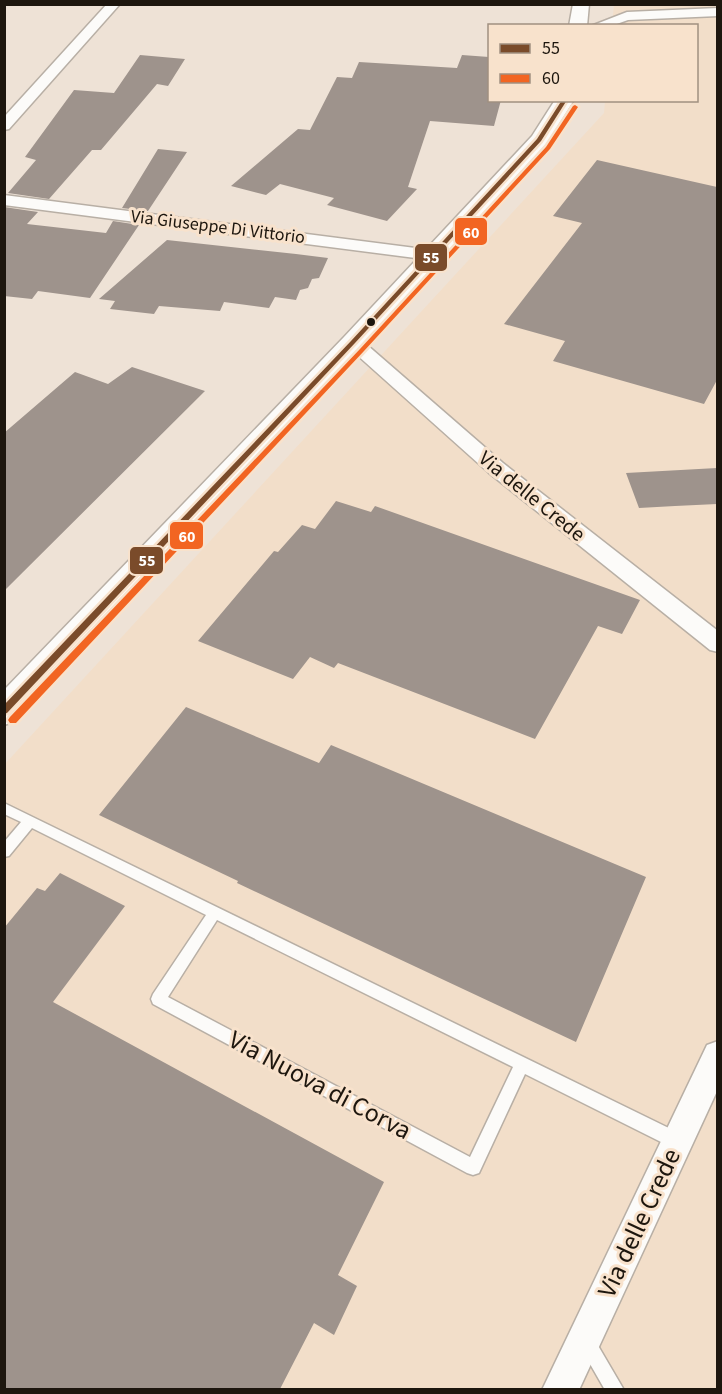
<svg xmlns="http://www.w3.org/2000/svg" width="722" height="1394" viewBox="0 0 722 1394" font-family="'Source Sans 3',sans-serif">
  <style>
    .built { fill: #f2dec9 }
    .building { fill: #9e938c }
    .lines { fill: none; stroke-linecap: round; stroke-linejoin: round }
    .lane-casing { stroke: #b8afa5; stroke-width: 3 }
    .street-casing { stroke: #b8afa5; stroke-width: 3 }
    .secondary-casing { stroke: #b8afa5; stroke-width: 3 }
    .lane { fill: #fcfbf9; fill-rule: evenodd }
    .street { fill: #fcfbf9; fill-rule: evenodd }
    .secondary { fill: #fcfbf9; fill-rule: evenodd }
    .bus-1-casing { stroke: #f8e2cc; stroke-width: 5 }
    .bus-2-casing { stroke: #f8e2cc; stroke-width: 5 }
    .bus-1 { fill: #7a4b2a; fill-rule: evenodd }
    .bus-2 { fill: #f26522; fill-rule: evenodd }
    .bus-dot { fill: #1d160e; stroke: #f8e2cc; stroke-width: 2 }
    .labels { text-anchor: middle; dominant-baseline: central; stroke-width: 6; stroke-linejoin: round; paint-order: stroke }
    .far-street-label { font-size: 18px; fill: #1d160e; stroke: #f8e2cc }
    .street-label { font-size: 21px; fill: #1d160e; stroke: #f8e2cc }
    .near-street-label { font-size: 26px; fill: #1d160e; stroke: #f8e2cc }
    .line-badge { stroke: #f8e2cc; stroke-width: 2 }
    .badge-label { font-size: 16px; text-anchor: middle; font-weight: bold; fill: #fff }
  </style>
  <rect width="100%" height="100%" fill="#eee2d6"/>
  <path class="built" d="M 614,5 L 717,5 L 717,1389 L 5,1389 L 4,765 L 604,113 L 605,101 L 696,100 L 696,26 L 612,25 Z"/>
  <path class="building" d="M 140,55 L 185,59 L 168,86 L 157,84 L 101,150 L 92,150 L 49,199 L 8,193 L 36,160 L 25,157 L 74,90 L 114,93 Z
    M 462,55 L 489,57 L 489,100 L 501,100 L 494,126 L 430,121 L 408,187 L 417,189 L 387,221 L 327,205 L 334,198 L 280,184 L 266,195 L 231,186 L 298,129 L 310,130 L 337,77 L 352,78 L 359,62 L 457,68 Z
    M 158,149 L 187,152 L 148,211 L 122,208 Z
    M 597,160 L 717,187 L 717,380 L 704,404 L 553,361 L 565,341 L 504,324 L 582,223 L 553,216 Z
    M 4,207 L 38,212 L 27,224 L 106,233 L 113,221 L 139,225 L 90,298 L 38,291 L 32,299 L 4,296 Z
    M 167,240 L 296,254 L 328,258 L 319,278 L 312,279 L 308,288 L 300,290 L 296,300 L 275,297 L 269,308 L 224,302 L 220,311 L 159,306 L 154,314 L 110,309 L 115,301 L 99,299 Z
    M 132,367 L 205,391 L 4,591 L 4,433 L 75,372 L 108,384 Z
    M 717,468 L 717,504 L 675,506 L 639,508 L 626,473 Z
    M 336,501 L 371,512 L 375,506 L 640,600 L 622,634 L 598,626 L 535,739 L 338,663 L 334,668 L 310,657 L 293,679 L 198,641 L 274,551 L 278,552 L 302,525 L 315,529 Z
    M 186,707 L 319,763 L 331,745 L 646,877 L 576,1042 L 237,883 L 238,881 L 99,815 Z
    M 60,873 L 125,906 L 53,1002 L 384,1182 L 338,1275 L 357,1286 L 334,1335 L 314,1323 L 280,1389 L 4,1389 L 4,928 L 37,888 L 45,891 Z"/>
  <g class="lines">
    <g class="lane-casing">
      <path id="lane" d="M 4,803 L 683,1135 L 685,1141 L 683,1147 L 677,1149 L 671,1147 L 525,1074 L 479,1173 L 473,1175 L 467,1173 L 153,1004 L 151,999 L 153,994 L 206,915 L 32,828 L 9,856 L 4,857 L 4,842 L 21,822 L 4,814 ZM 217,920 L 513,1067 L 470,1157 L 168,997 Z
        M 587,1334 L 593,1337 L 624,1390 L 605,1390 L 578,1343 L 581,1337 Z"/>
    </g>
    <g class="street-casing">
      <path id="street" d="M 107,4 L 120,4 L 9,129 L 4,130 L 4,117 Z
        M 718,8 L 718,16 L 628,20 L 611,26 L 591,26 L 627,12 Z
        M 4,195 L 431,250 L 439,255 L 431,260 L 4,205 Z
        M 353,337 L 359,338 L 503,463 L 718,631 L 718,652 L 710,650 L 489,473 L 347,346 L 344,342 L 347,338 Z
        M 718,1041 L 718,1089 L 579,1390 L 542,1390 L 707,1045 Z"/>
    </g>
    <g class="secondary-casing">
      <path id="secondary" d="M 573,4 L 589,4 L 587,26 L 569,26 Z
        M 555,100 L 574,100 L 546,144 L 16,721 L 4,725 L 4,690 L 344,337 L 532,136 Z"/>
    </g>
    <use href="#lane" class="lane"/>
    <use href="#street" class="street"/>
    <use href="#secondary" class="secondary"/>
    <g class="bus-1-casing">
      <path id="bus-1" d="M 562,100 L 567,100 L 541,141 L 355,343 L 7,713 L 4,714 L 4,705 L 351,341 L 537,139 Z"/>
    </g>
    <g class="bus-2-casing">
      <path id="bus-2" d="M 575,105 L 578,107 L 550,149 L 364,351 L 16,723 L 10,723 L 8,720 L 10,717 L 360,349 L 546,147 L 573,106 Z"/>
    </g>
    <use href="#bus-1" class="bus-1"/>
    <use href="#bus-2" class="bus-2"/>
  </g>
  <circle class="bus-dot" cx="371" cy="322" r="5"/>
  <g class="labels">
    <g class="far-street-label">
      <text transform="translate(218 227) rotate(7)">Via Giuseppe Di Vittorio</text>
    </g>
    <g class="street-label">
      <text transform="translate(532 496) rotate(39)">Via delle Crede</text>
    </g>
    <g class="near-street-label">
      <text transform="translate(320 1085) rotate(28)">Via Nuova di Corva</text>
      <text transform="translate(639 1223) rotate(-65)">Via delle Crede</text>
    </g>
  </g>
  <g class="line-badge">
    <rect x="454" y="217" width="34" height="29" rx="6" fill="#f26522"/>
    <rect x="414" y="243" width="34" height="29" rx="6" fill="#7a4b2a"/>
    <rect x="169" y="521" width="35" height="29" rx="6" fill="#f26522"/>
    <rect x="129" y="546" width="35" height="29" rx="6" fill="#7a4b2a"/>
  </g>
  <g class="badge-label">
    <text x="471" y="238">60</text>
    <text x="431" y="263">55</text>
    <text x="187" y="542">60</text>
    <text x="147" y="566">55</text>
  </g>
  <rect width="722" height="1394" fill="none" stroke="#1d160e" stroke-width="12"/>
  <rect x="488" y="24" width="210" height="78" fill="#f8e2cc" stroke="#a09080" stroke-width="1.5"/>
  <rect x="500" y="44" width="30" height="9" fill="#7a4b2a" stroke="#a09080" stroke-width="1.5"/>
  <text x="542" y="54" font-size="18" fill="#1d160e">55</text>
  <rect x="500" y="74" width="30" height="9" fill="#f26522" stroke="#a09080" stroke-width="1.5"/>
  <text x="542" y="84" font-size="18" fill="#1d160e">60</text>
</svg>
